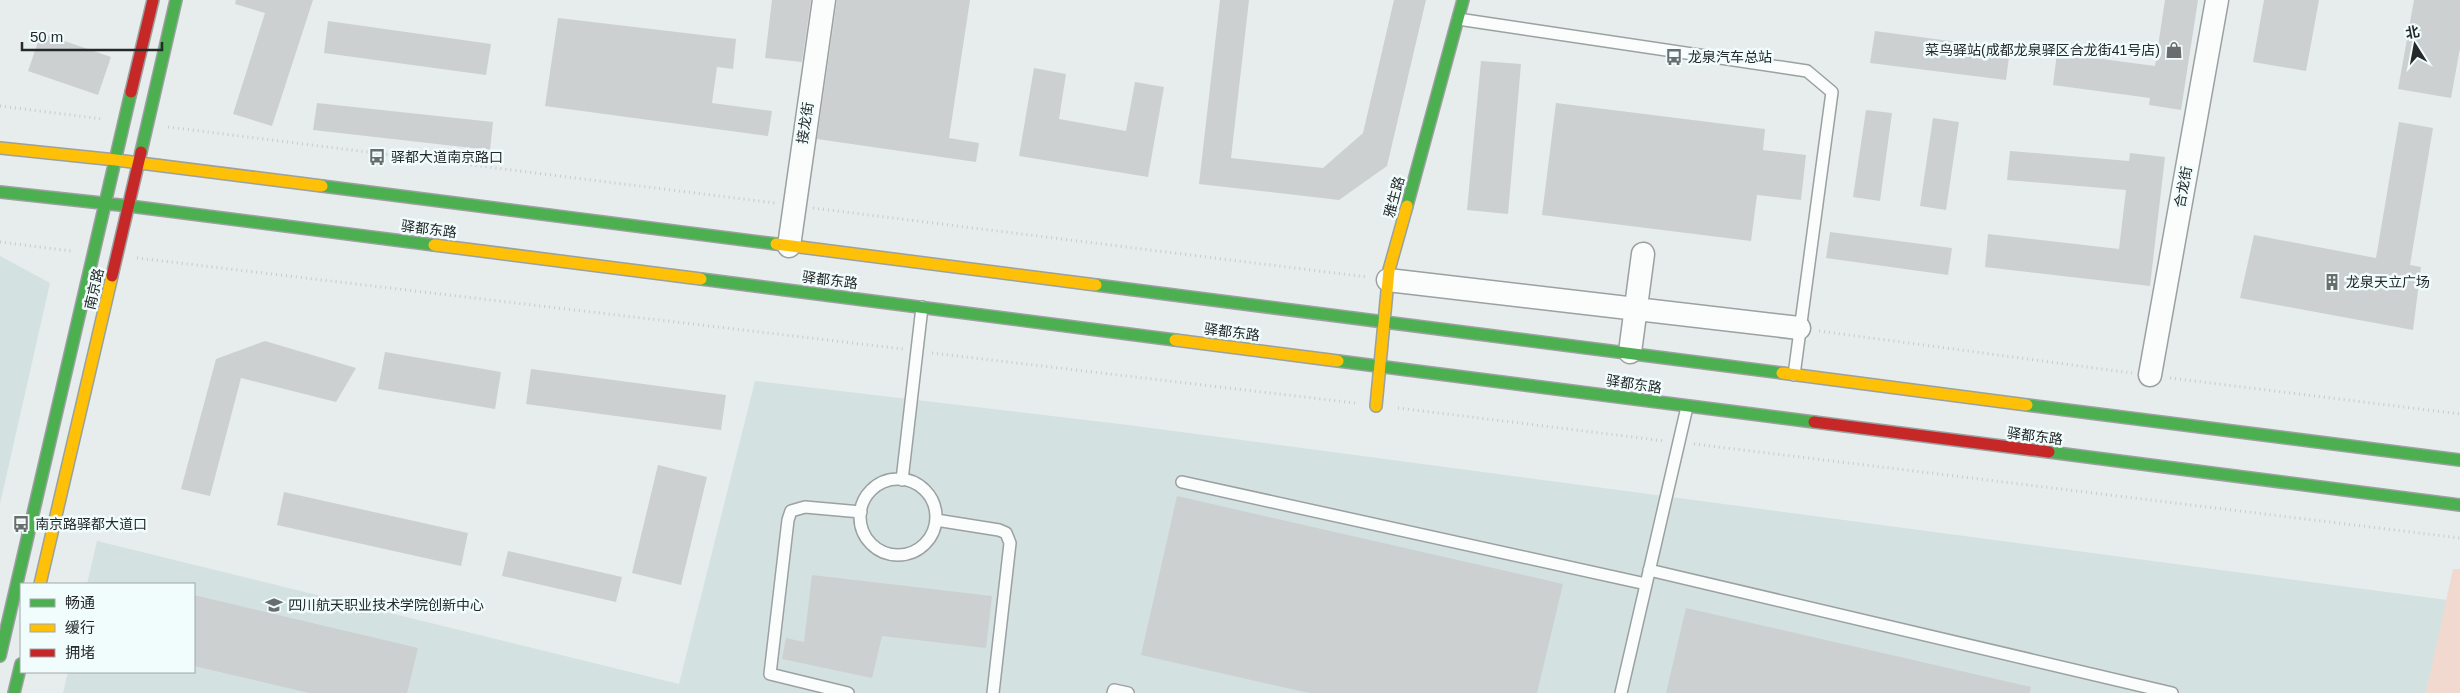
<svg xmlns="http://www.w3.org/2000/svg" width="2460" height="693" viewBox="0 0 2460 693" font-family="Arial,'Noto Sans SC',sans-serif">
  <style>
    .built { fill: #d4e1e1 }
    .green { fill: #f1d9d0 }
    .building { fill: #cdd0d0 }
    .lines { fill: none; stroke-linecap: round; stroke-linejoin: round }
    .lane-casing { stroke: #9ba0a0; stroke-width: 14 }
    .street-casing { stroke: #9ba0a0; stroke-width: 25 }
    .fast-casing { stroke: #9ba0a0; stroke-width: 14 }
    .slow-casing { stroke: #9ba0a0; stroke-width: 14 }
    .jam-casing { stroke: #9ba0a0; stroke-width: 14 }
    .path { stroke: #c9caca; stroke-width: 3; stroke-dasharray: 1 4; stroke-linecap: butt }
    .lane { stroke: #fbfcfc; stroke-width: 11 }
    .street { stroke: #fbfcfc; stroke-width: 22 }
    .fast { stroke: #4caf50; stroke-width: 11 }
    .slow { stroke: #ffc107; stroke-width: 11 }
    .jam { stroke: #c62828; stroke-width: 11 }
    .labels { text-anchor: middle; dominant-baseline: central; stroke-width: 5; stroke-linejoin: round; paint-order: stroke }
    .poi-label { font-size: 14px; fill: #252929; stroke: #f1fdfc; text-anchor: start }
    .street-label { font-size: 14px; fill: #252929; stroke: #f1fdfc }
  </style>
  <rect width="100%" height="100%" fill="#e7ecec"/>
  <path class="built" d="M 0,256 L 50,283 L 0,504 Z
    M 755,381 L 1128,425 L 2447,600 L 2426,693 L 63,693 L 68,672 L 194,672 L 194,584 L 87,584 L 97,541 L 679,684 Z"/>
  <path class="green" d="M 2453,569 L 2460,569 L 2460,693 L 2426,693 Z"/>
  <path class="building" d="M 236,0 L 313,0 L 272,126 L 233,114 L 265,13 L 235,4 Z
    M 772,0 L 811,0 L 802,62 L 765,58 Z
    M 837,0 L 970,0 L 949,138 L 979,143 L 976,162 L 817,139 Z
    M 1220,0 L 1249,0 L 1231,158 L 1323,168 L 1363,133 L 1394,0 L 1426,0 L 1387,166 L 1339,200 L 1199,184 Z
    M 2165,0 L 2198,0 L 2181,110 L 2149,105 L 2150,98 L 2053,85 L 2057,53 L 2155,66 Z
    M 2264,0 L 2319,0 L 2306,71 L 2253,62 Z
    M 2414,0 L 2460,0 L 2460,48 L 2451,98 L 2398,89 Z
    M 558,18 L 736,39 L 733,69 L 717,67 L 712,103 L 772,111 L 768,136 L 545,106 Z
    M 328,21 L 491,44 L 486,75 L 324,53 Z
    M 1875,31 L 2010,49 L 2006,80 L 1870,63 Z
    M 41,33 L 111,57 L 98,95 L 28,71 Z
    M 1481,61 L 1521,64 L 1508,214 L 1467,210 Z
    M 1034,68 L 1066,74 L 1059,119 L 1126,131 L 1135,82 L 1164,87 L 1148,177 L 1019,156 Z
    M 317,103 L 493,122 L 490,150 L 313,130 Z
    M 1556,103 L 1765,129 L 1763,150 L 1806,155 L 1801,200 L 1757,195 L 1751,241 L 1542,215 Z
    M 1866,110 L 1892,113 L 1880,201 L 1853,197 Z
    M 1933,118 L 1959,122 L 1946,210 L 1920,206 Z
    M 2399,122 L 2433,128 L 2410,265 L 2421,267 L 2413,330 L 2240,298 L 2254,235 L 2376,258 Z
    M 2010,151 L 2129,161 L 2130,153 L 2165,157 L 2150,286 L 1985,267 L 1988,234 L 2119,249 L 2126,190 L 2007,180 Z
    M 1830,232 L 1952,248 L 1948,275 L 1826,258 Z
    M 265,341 L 356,368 L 336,402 L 241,378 L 210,496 L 181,489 L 216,359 Z
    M 385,352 L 501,372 L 495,409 L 378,389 Z
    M 531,369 L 726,395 L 721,430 L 526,404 Z
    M 658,465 L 707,477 L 681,585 L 632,573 Z
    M 284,492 L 468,533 L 461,566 L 277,525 Z
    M 1177,496 L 1563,584 L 1537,693 L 1309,693 L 1141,655 Z
    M 508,551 L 622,577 L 616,602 L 502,576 Z
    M 812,575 L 992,596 L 986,648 L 882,636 L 872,678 L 782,659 L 786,638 L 804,642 Z
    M 194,595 L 418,648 L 407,693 L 309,693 L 194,666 Z
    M 1686,608 L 2031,687 L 2030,693 L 1666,693 Z"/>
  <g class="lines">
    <g class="lane-casing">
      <path id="lane" d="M 1458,19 L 1807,71 L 1832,92 L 1794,375
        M860 517a38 38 0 1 1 76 0a38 38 0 1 1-76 0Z
        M 902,480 L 922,307
        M 1182,482 L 1646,584
        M 936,520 L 999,530 L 1006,533 L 1010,543 L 993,693
        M 1649,570 L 2172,693
        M 848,693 L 770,674 L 788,520 L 791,511 L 805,507 L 861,512
        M 1113,693 L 1114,690 L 1128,693
        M 1621,693 L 1687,407"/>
    </g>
    <g class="street-casing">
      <path id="street" d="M 789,246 L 824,0
        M 1388,280 L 1799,328
        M 1630,352 L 1643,254
        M 2150,375 L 2217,0"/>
    </g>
    <g class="fast-casing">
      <path id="fast" d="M 141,152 L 176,0
        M 322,186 L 776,244
        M 0,192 L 129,206 L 434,245
        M 1407,206 L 1463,0
        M 701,279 L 1175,340
        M 1096,285 L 1782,373
        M 1338,361 L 1814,422
        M 2027,405 L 2460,460
        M 2049,452 L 2460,505
        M 0,656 L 131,92
        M 14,693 L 21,664"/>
    </g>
    <g class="slow-casing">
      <path id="slow" d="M 0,148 L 116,160 L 322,186
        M 776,244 L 1096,285
        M 434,245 L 701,279
        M 1175,340 L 1338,361
        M 1782,373 L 2027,405
        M 1376,406 L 1389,270 L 1407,206
        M 40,584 L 112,276"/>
    </g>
    <g class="jam-casing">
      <path id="jam" d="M 131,92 L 153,0
        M 112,276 L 141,152
        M 1814,422 L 2049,452"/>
    </g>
    <path class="path" d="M 0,106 L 102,119
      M 168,127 L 775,203
      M 813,208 L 1367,277
      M 0,242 L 71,251
      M 137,258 L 903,349
      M 1819,331 L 2132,373
      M 932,353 L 1355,403
      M 2170,378 L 2460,414
      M 1398,408 L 1665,441
      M 1694,444 L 2460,538"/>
    <use href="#lane" class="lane"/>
    <use href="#street" class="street"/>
    <use href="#fast" class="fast"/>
    <use href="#slow" class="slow"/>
    <use href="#jam" class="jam"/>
  </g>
  <defs>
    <g id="shop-bare" transform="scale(1.35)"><path d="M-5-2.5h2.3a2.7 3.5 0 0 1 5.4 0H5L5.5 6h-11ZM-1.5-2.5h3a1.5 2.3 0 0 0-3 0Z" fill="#696d6d" stroke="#f1fdfc" stroke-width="2.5" paint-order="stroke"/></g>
    <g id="bus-bare" transform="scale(1.35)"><path d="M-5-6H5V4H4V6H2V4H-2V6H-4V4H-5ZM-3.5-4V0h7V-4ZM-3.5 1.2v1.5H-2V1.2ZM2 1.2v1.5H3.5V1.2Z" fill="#696d6d" stroke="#f1fdfc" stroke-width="2.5" paint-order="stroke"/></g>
    <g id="building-bare" transform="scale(1.35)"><path d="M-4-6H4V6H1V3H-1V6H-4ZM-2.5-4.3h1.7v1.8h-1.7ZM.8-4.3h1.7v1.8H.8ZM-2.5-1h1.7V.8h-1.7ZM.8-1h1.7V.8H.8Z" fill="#696d6d" stroke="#f1fdfc" stroke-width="2.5" paint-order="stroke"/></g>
    <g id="school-bare" transform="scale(1.35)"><path d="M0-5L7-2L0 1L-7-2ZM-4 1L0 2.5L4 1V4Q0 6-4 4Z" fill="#696d6d" stroke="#f1fdfc" stroke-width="2.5" paint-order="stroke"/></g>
  </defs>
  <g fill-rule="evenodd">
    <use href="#shop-bare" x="2174" y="50"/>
    <use href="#bus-bare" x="1674" y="57"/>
    <use href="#bus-bare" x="377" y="157"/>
    <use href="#building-bare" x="2332" y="282"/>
    <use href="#bus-bare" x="21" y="524"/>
    <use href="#school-bare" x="274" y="605"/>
  </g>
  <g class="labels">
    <g class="poi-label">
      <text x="2160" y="50" text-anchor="end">菜鸟驿站(成都龙泉驿区合龙街41号店)</text>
      <text x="1688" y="57">龙泉汽车总站</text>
      <text x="391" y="157">驿都大道南京路口</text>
      <text x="2346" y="282">龙泉天立广场</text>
      <text x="35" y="524">南京路驿都大道口</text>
      <text x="288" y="605">四川航天职业技术学院创新中心</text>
    </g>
    <g class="street-label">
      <text transform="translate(805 123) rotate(-81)">接龙街</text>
      <text transform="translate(2183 187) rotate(-80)">合龙街</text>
      <text transform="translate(1394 197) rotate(-75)">雅生路</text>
      <text transform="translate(429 229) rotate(7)">驿都东路</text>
      <text transform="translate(830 280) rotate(7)">驿都东路</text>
      <text transform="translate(94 289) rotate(-77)">南京路</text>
      <text transform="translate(1232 332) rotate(7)">驿都东路</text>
      <text transform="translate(1634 384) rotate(8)">驿都东路</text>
      <text transform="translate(2035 436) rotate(7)">驿都东路</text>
    </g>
  </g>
  <rect x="20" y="583" width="175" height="90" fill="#f1fdfc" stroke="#9fa8a8"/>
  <rect x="30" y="599" width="25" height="8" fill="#4caf50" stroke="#9fa8a8"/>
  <text x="65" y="608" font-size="15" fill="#252929">畅通</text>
  <rect x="30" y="624" width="25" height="8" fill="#ffc107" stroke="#9fa8a8"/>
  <text x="65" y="633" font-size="15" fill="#252929">缓行</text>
  <rect x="30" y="649" width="25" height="8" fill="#c62828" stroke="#9fa8a8"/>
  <text x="65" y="658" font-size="15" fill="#252929">拥堵</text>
  <g transform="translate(2415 45) rotate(349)" stroke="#f1fdfc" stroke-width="4" paint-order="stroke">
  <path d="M0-4L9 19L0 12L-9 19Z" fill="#252929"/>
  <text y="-8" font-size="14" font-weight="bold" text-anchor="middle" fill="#252929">北</text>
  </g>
  <path d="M22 42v8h140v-8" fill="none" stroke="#252929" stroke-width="2.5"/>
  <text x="30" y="42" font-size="15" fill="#252929" stroke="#f1fdfc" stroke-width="4" paint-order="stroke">50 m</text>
</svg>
